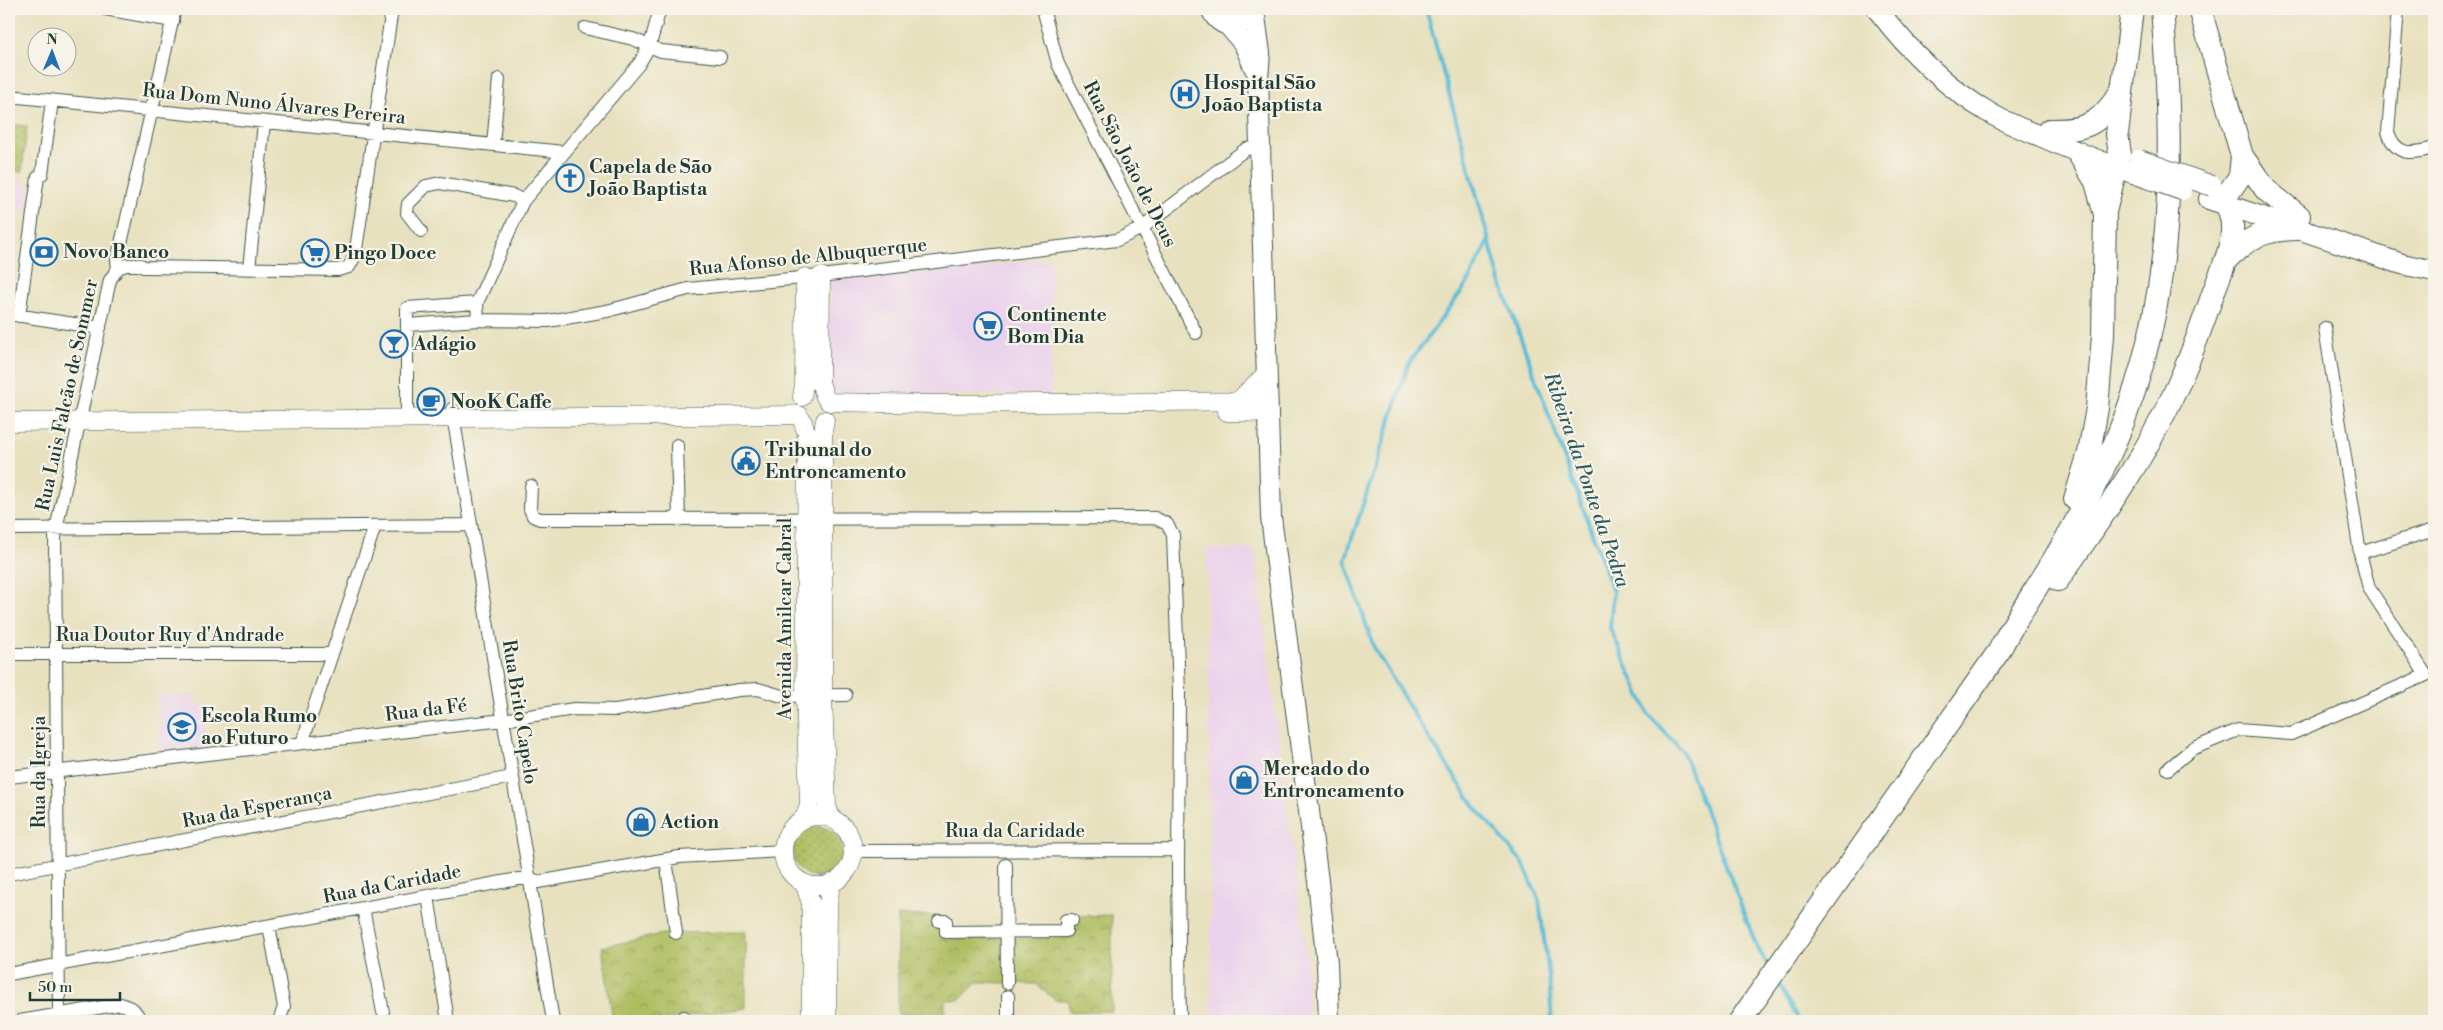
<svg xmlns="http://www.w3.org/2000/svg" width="2443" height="1030" viewBox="0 0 2443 1030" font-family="'Libre Bodoni',serif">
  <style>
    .built { fill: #ead1ec }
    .grass { fill: url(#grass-dots); stroke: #677d4a }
    .park { fill: url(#park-crowns); stroke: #677d4a }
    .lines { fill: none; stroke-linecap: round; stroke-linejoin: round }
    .stream { stroke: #58bcd7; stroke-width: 4 }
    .street-casing { stroke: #3d5649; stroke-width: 14 }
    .secondary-casing { stroke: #3d5649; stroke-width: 19 }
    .primary-casing { stroke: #3d5649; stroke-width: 22 }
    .highway-casing { stroke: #3d5649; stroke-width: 24 }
    .street { stroke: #fff; stroke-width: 12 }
    .secondary { stroke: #fff; stroke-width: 18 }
    .primary { stroke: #fff; stroke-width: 20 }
    .highway { stroke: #fff; stroke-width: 22 }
    .primary-bridge-casing { stroke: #3d5649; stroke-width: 22; stroke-linecap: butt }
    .primary-bridge { stroke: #fff; stroke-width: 20 }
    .labels { text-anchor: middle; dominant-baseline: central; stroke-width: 4.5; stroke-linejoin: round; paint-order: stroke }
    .poi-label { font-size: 19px; font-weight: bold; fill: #1f3d34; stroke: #f7f3e8; text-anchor: start }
    .street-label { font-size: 19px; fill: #1f3d34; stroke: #f7f3e8 }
    .water-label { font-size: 20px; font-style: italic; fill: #2d5d5d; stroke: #f7f3e8 }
  </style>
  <defs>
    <pattern id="grass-dots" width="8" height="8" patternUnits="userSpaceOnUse" patternTransform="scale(1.25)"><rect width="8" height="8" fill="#afbd60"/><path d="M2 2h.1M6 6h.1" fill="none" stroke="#8e9b50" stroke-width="1.8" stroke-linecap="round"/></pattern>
    <pattern id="park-crowns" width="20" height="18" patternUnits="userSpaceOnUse" patternTransform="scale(1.25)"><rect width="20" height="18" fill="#afbd60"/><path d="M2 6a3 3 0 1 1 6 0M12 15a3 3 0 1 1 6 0" fill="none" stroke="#8e9b50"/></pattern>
  </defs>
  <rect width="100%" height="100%" fill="#f7f3e8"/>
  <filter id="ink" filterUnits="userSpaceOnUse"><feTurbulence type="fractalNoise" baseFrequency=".02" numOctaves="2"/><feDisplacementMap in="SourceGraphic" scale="10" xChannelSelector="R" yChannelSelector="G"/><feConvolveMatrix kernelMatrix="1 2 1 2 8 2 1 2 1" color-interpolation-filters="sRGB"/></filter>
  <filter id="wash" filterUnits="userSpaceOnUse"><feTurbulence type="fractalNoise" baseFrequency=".0096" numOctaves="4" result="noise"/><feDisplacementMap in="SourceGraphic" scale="20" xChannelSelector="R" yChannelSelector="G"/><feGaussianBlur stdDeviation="1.12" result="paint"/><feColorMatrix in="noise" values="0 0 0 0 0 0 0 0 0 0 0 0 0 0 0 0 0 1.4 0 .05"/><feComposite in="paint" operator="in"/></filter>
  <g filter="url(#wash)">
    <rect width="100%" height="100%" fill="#e8e1bf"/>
    <path class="built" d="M 9,178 L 24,180 L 29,189 L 27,208 L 12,214 L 11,225 L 16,226 L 9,265 Z
      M 1051,258 L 1051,394 L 899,395 L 831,392 L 829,323 L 832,281 L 961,269 Z
      M 1207,549 L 1254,549 L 1307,960 L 1308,1021 L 1212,1021 Z
      M 159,695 L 195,696 L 195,705 L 204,704 L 206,749 L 160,754 Z"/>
    <path class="grass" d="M 9,124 L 27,126 L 22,172 L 9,170 Z
      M793 852a25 25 0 1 1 50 0a25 25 0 1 1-50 0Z"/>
    <path class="park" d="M 898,915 L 939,916 L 939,928 L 944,928 L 944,939 L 1067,938 L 1067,928 L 1072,916 L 1112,915 L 1112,1011 L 1069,1012 L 1068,1000 L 1055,1000 L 1036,984 L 977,982 L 960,1000 L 945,1000 L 945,1013 L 898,1014 Z
      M 746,932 L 746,1008 L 653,1021 L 613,1021 L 602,947 L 668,933 Z"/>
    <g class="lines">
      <path class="stream" d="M 1426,9 L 1500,281 L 1613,591 L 1610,628 L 1649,715 L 1683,752 L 1756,945 L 1768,966
        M 1489,240 L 1467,284 L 1409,363 L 1345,560 L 1374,648 L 1421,726 L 1475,807 L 1523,863 L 1539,900 L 1549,977 L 1552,1021
        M 1777,981 L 1799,1021"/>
    </g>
  </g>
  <g filter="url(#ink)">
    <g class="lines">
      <g class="street-casing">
        <path id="street" d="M 105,9 L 173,21
          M 1043,9 L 1058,64 L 1196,333
          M 2398,9 L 2388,132 C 2396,157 2412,154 2434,148
          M 585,28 L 633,39 L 661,51 L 720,57
          M 9,96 L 564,152
          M 493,145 L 499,79
          M 421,231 L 407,213 L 408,204 L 426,186 L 440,183 L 514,196 L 523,201
          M 118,268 L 117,261 L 175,9
          M 249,269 L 264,123
          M 9,314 L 100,328
          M 19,316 L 38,177 L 42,174 L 52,101
          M 478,320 L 548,321 L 607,311 L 688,289 L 821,276 L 1117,240 L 1142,228 L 1246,149 L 1260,147
          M 407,325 L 478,320 L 477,303 L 523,201 L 639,64 L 650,45 L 660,9
          M 2325,328 L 2360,553
          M 452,409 L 553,1021
          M 407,419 L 407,308 L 477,303
          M 677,445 L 679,520
          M 531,486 L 530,509 L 533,516 L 540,519 L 1155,518 L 1167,524 L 1173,535 L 1179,692 L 1178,871 L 1180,1021
          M 9,529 L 470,525
          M 9,654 L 332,654
          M 302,743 L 375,526
          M 2168,769 L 2192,749 L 2238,730 L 2291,734 L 2426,675 L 2369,588 L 2360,553 L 2434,530
          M 9,777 L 503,720 L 574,709 L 616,710 L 739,690 L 758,689 L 782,696 L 846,695
          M 853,851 L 1178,850
          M 666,859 L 676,933
          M 1006,865 L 1007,983
          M 9,874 L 512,777
          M 428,896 L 448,1021
          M 363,908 L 383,1012
          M 939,921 L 946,921 L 946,932 L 1066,931 L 1066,920 L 1072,920
          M 269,926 L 284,1007 L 279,1021
          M 9,974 L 529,877 L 538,882 L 679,857 L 783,851
          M 1008,996 L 1008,1021
          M 59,1014 L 55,534 L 110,280 L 118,268 L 126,265 L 141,265 L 143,267 L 338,270 L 349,267 L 355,256 L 392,9
          M 684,1017 L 684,1021
          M 20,1021 L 121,1004 L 133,1009 L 142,1021"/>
      </g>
      <g class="secondary-casing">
        <path id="secondary" d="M 821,276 L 820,382 L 825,397
          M 802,397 L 804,385 L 805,277
          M 1239,400 L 1265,375
          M 829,402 L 934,404 L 1268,401
          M 1227,412 L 1268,413
          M 802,420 L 807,434 L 805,695 L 809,804 L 804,819
          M 825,420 L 823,432 L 823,695 L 827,806 L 831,818
          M 9,422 L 799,415
          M783 851a35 35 0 1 1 70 0a35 35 0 1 1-70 0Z
          M 804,883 L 811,903 L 811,1021
          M 827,1021 L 828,905 L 831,883"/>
      </g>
      <g class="primary-casing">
        <path id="primary" d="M 1211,9 C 1216,21 1227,29 1241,23
          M 1254,9 L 1260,53 L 1258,78 L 1271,517 L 1318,881 L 1327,964 L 1329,1021
          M 1877,9 C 1907,48 1945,87 1988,112 C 2004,122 2022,129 2040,136 C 2072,150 2105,164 2139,175
          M 1228,25 L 1244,44 L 1255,69
          M 2209,199 L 2402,264 L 2434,271"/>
      </g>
      <g class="highway-casing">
        <path id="highway" d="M 2200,9 L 2242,156 L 2266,190 L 2299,216
          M 2049,130 C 2087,131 2101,123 2121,91
          M 2078,153 L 2096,182 L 2104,211
          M 2120,154 L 2117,134 L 2132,9
          M 2229,192 L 2240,176 L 2242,156
          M 2225,261 C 2248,237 2263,230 2296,229
          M 2075,499 L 2089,453 L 2097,408 L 2103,336 L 2105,212 L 2116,168
          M 2058,580 C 2098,522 2141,464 2171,400 C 2188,365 2201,328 2214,291 C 2223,266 2242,230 2226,205
          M 1740,1021 L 1999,651 C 2016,617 2038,587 2057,554 C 2074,527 2088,499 2102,471 C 2175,321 2176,171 2162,9"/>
      </g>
      <use href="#street" class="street"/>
      <use href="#secondary" class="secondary"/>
      <use href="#primary" class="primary"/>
      <use href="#highway" class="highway"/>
      <g class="primary-bridge-casing">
        <path id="primary-bridge" d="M 2139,160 L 2212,186
          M 2139,175 L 2182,190"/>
      </g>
      <use href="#primary-bridge" class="primary-bridge"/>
    </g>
  </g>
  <defs>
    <g id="hospital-ring" transform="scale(1.4375)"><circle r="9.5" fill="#f7f3e8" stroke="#1f6fb2" stroke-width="1.5"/><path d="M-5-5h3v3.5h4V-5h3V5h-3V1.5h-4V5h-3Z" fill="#1f6fb2"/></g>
    <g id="church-ring" transform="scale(1.4375)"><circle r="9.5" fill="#f7f3e8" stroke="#1f6fb2" stroke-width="1.5"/><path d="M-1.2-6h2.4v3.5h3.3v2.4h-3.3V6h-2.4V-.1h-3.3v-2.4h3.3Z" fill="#1f6fb2"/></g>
    <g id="bank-ring" transform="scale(1.4375)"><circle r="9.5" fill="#f7f3e8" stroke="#1f6fb2" stroke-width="1.5"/><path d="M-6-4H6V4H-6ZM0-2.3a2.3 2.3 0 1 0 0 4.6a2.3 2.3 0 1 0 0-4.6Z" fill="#1f6fb2"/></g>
    <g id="supermarket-ring" transform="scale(1.4375)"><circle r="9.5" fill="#f7f3e8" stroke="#1f6fb2" stroke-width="1.5"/><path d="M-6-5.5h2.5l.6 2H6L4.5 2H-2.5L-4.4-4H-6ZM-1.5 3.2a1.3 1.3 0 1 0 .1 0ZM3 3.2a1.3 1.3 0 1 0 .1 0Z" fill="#1f6fb2"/></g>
    <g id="bar-ring" transform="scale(1.4375)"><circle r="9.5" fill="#f7f3e8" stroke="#1f6fb2" stroke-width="1.5"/><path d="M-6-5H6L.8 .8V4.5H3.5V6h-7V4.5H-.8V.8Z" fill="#1f6fb2"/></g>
    <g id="cafe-ring" transform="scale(1.4375)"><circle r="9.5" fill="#f7f3e8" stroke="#1f6fb2" stroke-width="1.5"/><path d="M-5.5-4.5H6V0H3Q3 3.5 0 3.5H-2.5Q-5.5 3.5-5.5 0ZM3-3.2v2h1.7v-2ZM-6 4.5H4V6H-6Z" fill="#1f6fb2"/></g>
    <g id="civic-ring" transform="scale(1.4375)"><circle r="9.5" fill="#f7f3e8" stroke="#1f6fb2" stroke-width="1.5"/><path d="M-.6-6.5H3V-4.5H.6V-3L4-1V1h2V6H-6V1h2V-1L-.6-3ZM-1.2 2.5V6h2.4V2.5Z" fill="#1f6fb2"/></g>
    <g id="school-ring" transform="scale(1.4375)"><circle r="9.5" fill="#f7f3e8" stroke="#1f6fb2" stroke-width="1.5"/><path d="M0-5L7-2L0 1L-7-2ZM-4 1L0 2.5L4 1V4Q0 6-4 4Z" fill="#1f6fb2"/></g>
    <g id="shop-ring" transform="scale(1.4375)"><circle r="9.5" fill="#f7f3e8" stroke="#1f6fb2" stroke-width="1.5"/><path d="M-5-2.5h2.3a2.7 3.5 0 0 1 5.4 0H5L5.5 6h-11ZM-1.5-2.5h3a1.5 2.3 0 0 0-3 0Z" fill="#1f6fb2"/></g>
  </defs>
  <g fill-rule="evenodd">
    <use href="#hospital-ring" x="1185" y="94"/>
    <use href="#church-ring" x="570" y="178"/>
    <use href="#bank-ring" x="44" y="252"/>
    <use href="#supermarket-ring" x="315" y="253"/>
    <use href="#supermarket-ring" x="988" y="326"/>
    <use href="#bar-ring" x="394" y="344"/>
    <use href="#cafe-ring" x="431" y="402"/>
    <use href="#civic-ring" x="746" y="461"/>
    <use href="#school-ring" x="182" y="727"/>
    <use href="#shop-ring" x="1244" y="780"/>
    <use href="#shop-ring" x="641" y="822"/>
  </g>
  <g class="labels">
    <g class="poi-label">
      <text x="1204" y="83">Hospital São<tspan x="1204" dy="22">João Baptista</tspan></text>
      <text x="589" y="167">Capela de São<tspan x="589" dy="22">João Baptista</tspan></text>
      <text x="63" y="252">Novo Banco</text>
      <text x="334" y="253">Pingo Doce</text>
      <text x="1007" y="315">Continente<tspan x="1007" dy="22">Bom Dia</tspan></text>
      <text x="413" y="344">Adágio</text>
      <text x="450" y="402">NooK Caffe</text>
      <text x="765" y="450">Tribunal do<tspan x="765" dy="22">Entroncamento</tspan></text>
      <text x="201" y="716">Escola Rumo<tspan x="201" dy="22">ao Futuro</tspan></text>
      <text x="1263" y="769">Mercado do<tspan x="1263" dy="22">Entroncamento</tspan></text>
      <text x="660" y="822">Action</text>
    </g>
    <g class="street-label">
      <text transform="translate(274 104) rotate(6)">Rua Dom Nuno Álvares Pereira</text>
      <text transform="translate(1130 164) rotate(63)">Rua São João de Deus</text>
      <text transform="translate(808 257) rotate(-6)">Rua Afonso de Albuquerque</text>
      <text transform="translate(67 395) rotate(-78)">Rua Luis Falcão de Sommer</text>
      <text transform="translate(785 619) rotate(-90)">Avenida Amilcar Cabral</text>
      <text x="170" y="635">Rua Doutor Ruy d'Andrade</text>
      <text transform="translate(426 710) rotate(-7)">Rua da Fé</text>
      <text transform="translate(520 712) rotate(81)">Rua Brito Capelo</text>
      <text transform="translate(39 772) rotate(-90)">Rua da Igreja</text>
      <text transform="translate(257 807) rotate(-11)">Rua da Esperança</text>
      <text x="1015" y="831">Rua da Caridade</text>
      <text transform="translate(392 884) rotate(-11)">Rua da Caridade</text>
    </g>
    <g class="water-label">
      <text transform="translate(1586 480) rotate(71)">Ribeira da Ponte da Pedra</text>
    </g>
  </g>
  <rect width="2443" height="1030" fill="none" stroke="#f7f3e8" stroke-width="30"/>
  <g transform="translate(52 52) rotate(1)"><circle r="24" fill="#f7f3e8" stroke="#a1aaa0"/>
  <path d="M0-4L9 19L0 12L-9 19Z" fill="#1f6fb2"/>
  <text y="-8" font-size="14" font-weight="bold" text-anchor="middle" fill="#1f3d34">N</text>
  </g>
  <path d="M30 992v8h90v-8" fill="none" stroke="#1f3d34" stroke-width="2.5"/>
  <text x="38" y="992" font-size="15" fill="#1f3d34" stroke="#f7f3e8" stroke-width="4" paint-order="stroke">50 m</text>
</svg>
